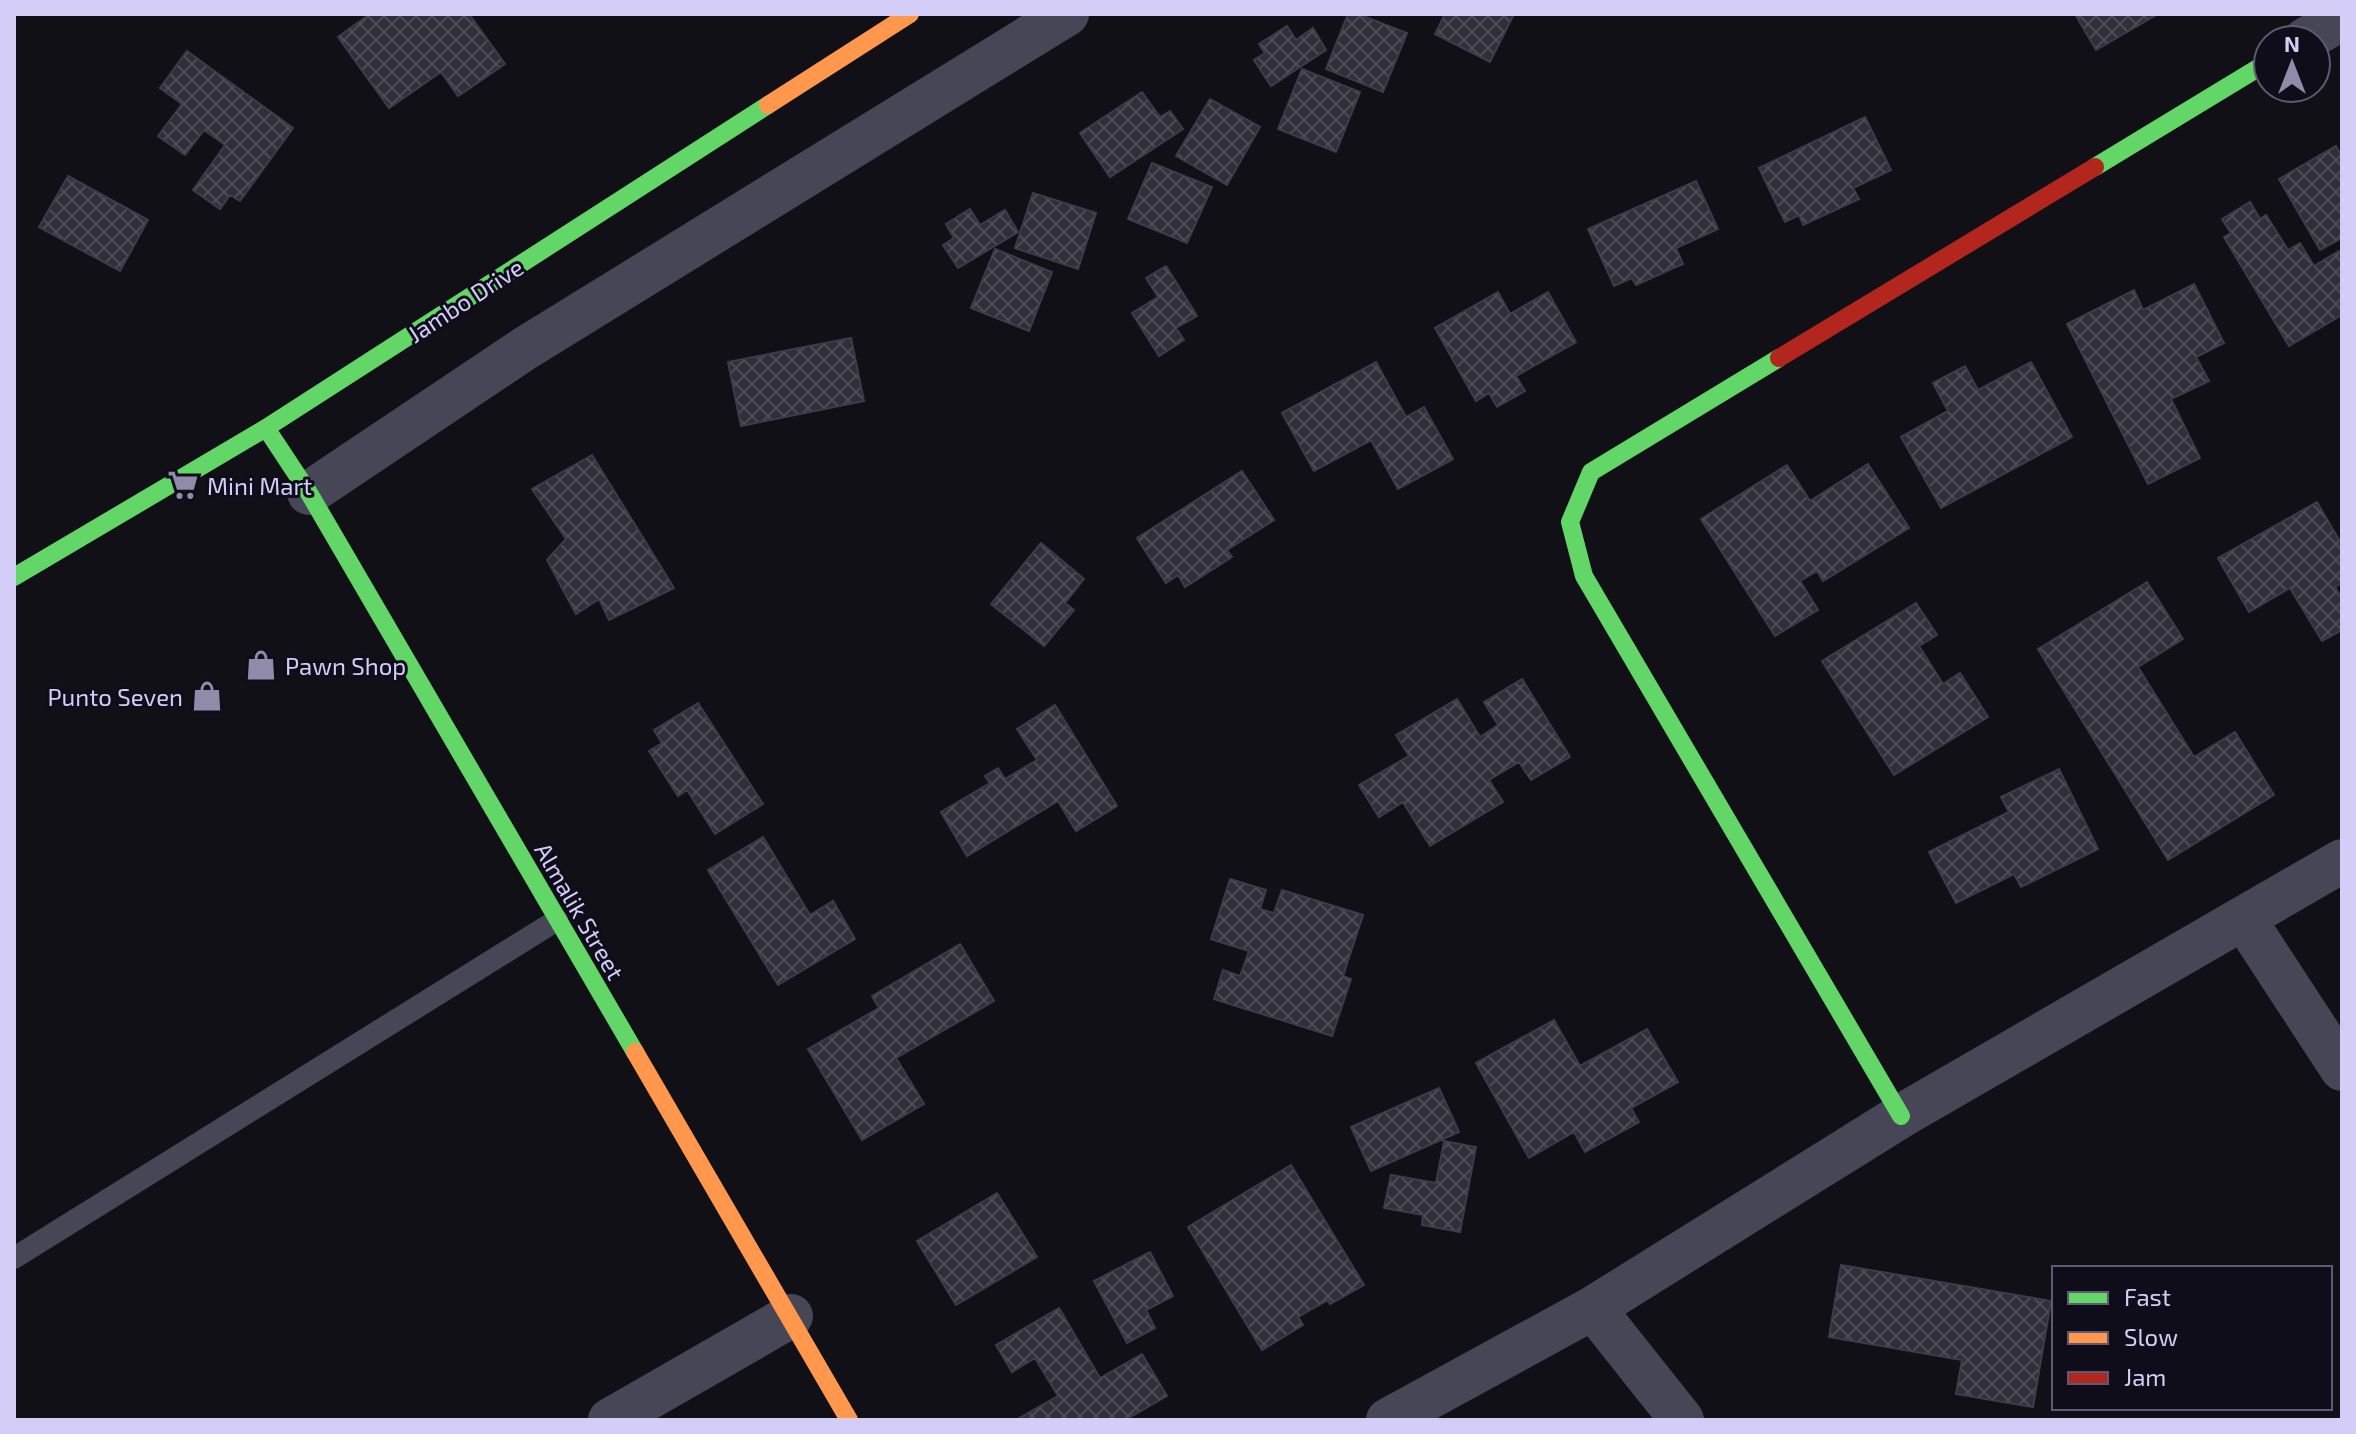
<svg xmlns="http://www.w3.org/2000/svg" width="2356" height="1434" viewBox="0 0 2356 1434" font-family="'Exo 2',sans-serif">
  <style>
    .building { fill: url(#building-cross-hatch); stroke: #3e3b4a; stroke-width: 2 }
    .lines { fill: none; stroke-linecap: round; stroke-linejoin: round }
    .lane { stroke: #474657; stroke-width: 22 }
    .street { stroke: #474657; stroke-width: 44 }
    .fast { stroke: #63d668; stroke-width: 18 }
    .slow { stroke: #ff974d; stroke-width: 18 }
    .jam { stroke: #b3261e; stroke-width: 18 }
    .labels { text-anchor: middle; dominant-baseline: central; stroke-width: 6; stroke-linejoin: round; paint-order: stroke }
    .street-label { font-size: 24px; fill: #d3cdf8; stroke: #100d1a }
    .poi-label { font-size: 24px; fill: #d3cdf8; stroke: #100d1a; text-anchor: start }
  </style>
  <defs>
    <pattern id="building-cross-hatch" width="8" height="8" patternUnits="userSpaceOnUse" patternTransform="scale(2)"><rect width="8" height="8" fill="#2f2e39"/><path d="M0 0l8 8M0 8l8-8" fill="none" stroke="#4c4b56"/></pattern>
  </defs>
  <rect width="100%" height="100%" fill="#111017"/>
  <path class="building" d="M 370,14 L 469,14 L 505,64 L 458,96 L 441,72 L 389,108 L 338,37 Z
    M 1348,14 L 1358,14 L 1407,33 L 1383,92 L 1326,69 Z
    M 1445,14 L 1514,14 L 1490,62 L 1435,34 Z
    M 2075,14 L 2158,14 L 2096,50 Z
    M 1287,26 L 1296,40 L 1313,28 L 1326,50 L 1271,86 L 1254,60 L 1265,53 L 1259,44 Z
    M 187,51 L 293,128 L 240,201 L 230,195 L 220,209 L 193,190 L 225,145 L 204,130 L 185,155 L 158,136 L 182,104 L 160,88 Z
    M 1302,69 L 1360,92 L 1336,152 L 1278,129 Z
    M 1142,92 L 1160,117 L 1170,111 L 1183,129 L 1110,177 L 1080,133 Z
    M 1210,99 L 1260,127 L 1227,185 L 1176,156 Z
    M 1865,117 L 1891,170 L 1853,188 L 1859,199 L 1803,225 L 1799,215 L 1785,222 L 1759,168 Z
    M 2336,146 L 2342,157 L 2342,238 L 2320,250 L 2279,179 Z
    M 1152,163 L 1212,187 L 1187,243 L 1128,219 Z
    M 68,176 L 148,220 L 120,271 L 39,227 Z
    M 1696,181 L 1718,229 L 1676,248 L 1683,264 L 1636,285 L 1632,278 L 1614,286 L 1588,229 Z
    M 1033,193 L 1096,213 L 1078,269 L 1015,248 Z
    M 2250,202 L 2260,219 L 2266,215 L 2288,250 L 2300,243 L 2314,266 L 2339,251 L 2342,256 L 2342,315 L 2289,346 L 2224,237 L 2231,233 L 2222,219 Z
    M 970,209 L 980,225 L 1005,210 L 1018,232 L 958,268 L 943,245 L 954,238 L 946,224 Z
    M 995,249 L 1052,272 L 1029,331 L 971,308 Z
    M 1166,266 L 1197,316 L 1176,328 L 1184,340 L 1159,356 L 1132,313 L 1158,297 L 1146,278 Z
    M 2194,284 L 2224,343 L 2196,357 L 2209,381 L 2171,399 L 2200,458 L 2148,484 L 2067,324 L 2134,290 L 2143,310 Z
    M 1498,292 L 1510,314 L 1548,292 L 1576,342 L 1516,376 L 1525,391 L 1497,407 L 1489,393 L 1476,401 L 1435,328 Z
    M 851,338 L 864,401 L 741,426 L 728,362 Z
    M 1376,362 L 1406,417 L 1424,407 L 1453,459 L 1398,489 L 1371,440 L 1314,471 L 1282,413 Z
    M 2031,362 L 2072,437 L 1941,508 L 1901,437 L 1948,411 L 1933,383 L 1965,366 L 1978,390 Z
    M 592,455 L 674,588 L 609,620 L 599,599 L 576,614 L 547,560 L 566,539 L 532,489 Z
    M 1868,464 L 1909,528 L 1823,581 L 1817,571 L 1800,581 L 1818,610 L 1775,636 L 1701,519 L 1787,465 L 1810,501 Z
    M 1242,471 L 1274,520 L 1227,550 L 1232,557 L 1185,587 L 1178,575 L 1166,583 L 1137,538 Z
    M 2317,502 L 2342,545 L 2342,583 L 2335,587 L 2342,599 L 2342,630 L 2322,641 L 2290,588 L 2249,612 L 2218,558 Z
    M 1041,543 L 1084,579 L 1065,603 L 1074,610 L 1044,646 L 991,604 Z
    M 2147,582 L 2183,639 L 2138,667 L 2194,757 L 2235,732 L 2274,795 L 2168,860 L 2038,649 Z
    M 1916,603 L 1937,635 L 1919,646 L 1943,684 L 1960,673 L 1988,717 L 1894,775 L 1822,661 Z
    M 1522,679 L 1570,757 L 1531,780 L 1519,762 L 1489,780 L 1503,802 L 1430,846 L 1403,802 L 1379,817 L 1359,785 L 1409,756 L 1396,735 L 1457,699 L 1480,737 L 1498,725 L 1484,702 Z
    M 698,703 L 763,804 L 715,834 L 687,790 L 678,796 L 649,751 L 662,743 L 654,730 Z
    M 1055,705 L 1117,806 L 1076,831 L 1058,801 L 967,856 L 941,812 L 990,783 L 985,776 L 998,768 L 1005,779 L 1037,760 L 1017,729 Z
    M 2059,769 L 2098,849 L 2021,887 L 2014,874 L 1956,903 L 1929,852 L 2009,812 L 2001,797 Z
    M 763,837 L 810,915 L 833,901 L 855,939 L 778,985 L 708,870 Z
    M 1230,879 L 1266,890 L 1260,909 L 1274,913 L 1282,890 L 1363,915 L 1343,976 L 1351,979 L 1332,1036 L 1214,999 L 1223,970 L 1240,976 L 1249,951 L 1211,939 Z
    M 960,944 L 994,1001 L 896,1058 L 924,1104 L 862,1140 L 808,1049 L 879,1008 L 872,996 Z
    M 1554,1020 L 1580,1066 L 1647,1029 L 1678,1082 L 1631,1108 L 1639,1122 L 1585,1152 L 1574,1132 L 1529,1158 L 1476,1063 Z
    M 1439,1088 L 1459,1132 L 1371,1171 L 1351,1127 Z
    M 1444,1141 L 1476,1147 L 1460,1232 L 1422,1225 L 1423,1215 L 1384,1208 L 1391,1175 L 1436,1183 Z
    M 1291,1165 L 1364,1285 L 1330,1304 L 1328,1300 L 1298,1317 L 1303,1325 L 1262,1350 L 1188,1227 Z
    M 997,1193 L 1037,1257 L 956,1305 L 917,1241 Z
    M 1150,1252 L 1173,1296 L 1146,1310 L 1155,1328 L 1127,1343 L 1094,1281 Z
    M 1841,1265 L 2051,1301 L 2033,1407 L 1956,1394 L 1962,1360 L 1829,1337 Z
    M 1059,1308 L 1100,1378 L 1142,1354 L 1167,1396 L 1125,1420 L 1016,1420 L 1058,1396 L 1035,1358 L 1012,1372 L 996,1345 Z"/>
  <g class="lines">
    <path class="lane" d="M 14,1258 L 557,920"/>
    <path class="street" d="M 2305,40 L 2342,18
      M 309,493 L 524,349 L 1067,14
      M 2244,919 L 2342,1069
      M 1593,1308 L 1682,1420
      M 610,1420 L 791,1316
      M 1388,1420 L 1593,1308 L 1901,1116 L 2342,861"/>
    <path class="fast" d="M 2095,167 L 2268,62
      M 1779,358 L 1591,472 L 1570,522 L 1584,576 L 1901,1116
      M 266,428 L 309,493 L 635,1052
      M 14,577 L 266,428 L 768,105"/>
    <path class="slow" d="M 768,105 L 910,14
      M 635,1052 L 849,1420"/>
    <path class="jam" d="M 1779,358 L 2095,167"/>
  </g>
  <defs>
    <g id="supermarket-bare" transform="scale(2.4)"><path d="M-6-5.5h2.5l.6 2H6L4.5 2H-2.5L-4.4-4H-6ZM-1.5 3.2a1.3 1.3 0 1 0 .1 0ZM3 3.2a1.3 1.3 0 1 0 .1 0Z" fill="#8f8ba9" stroke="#100d1a" stroke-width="2.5" paint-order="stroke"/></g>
    <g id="shop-bare" transform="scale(2.4)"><path d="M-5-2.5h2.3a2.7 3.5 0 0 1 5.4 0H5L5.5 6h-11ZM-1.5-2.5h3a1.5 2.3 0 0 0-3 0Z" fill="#8f8ba9" stroke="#100d1a" stroke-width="2.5" paint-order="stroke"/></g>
  </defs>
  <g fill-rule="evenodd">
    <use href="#supermarket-bare" x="183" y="485"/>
    <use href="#shop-bare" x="261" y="665"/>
    <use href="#shop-bare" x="207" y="696"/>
  </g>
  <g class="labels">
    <g class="street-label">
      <text transform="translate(465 300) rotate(-33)">Jambo Drive</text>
      <text transform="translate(580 911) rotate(60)">Almalik Street</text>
    </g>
    <g class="poi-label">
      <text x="207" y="485">Mini Mart</text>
      <text x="285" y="665">Pawn Shop</text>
      <text x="183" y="696" text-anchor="end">Punto Seven</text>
    </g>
  </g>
  <rect width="2356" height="1434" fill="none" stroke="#d3cdf8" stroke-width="32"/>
  <rect x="2052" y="1266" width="280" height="144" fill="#100d1a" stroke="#5e5a73" stroke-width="2"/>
  <rect x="2068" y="1292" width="40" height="12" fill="#63d668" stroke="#5e5a73" stroke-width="2"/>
  <text x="2124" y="1306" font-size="24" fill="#d3cdf8">Fast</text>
  <rect x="2068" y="1332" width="40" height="12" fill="#ff974d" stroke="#5e5a73" stroke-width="2"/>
  <text x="2124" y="1346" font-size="24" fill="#d3cdf8">Slow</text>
  <rect x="2068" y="1372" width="40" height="12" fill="#b3261e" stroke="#5e5a73" stroke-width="2"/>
  <text x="2124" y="1386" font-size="24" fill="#d3cdf8">Jam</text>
  <g transform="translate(2292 64)"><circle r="38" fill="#100d1a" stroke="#5e5a73" stroke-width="2"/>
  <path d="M0-6L14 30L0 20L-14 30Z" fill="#8f8ba9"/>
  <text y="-12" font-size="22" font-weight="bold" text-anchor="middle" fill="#d3cdf8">N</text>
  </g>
</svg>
